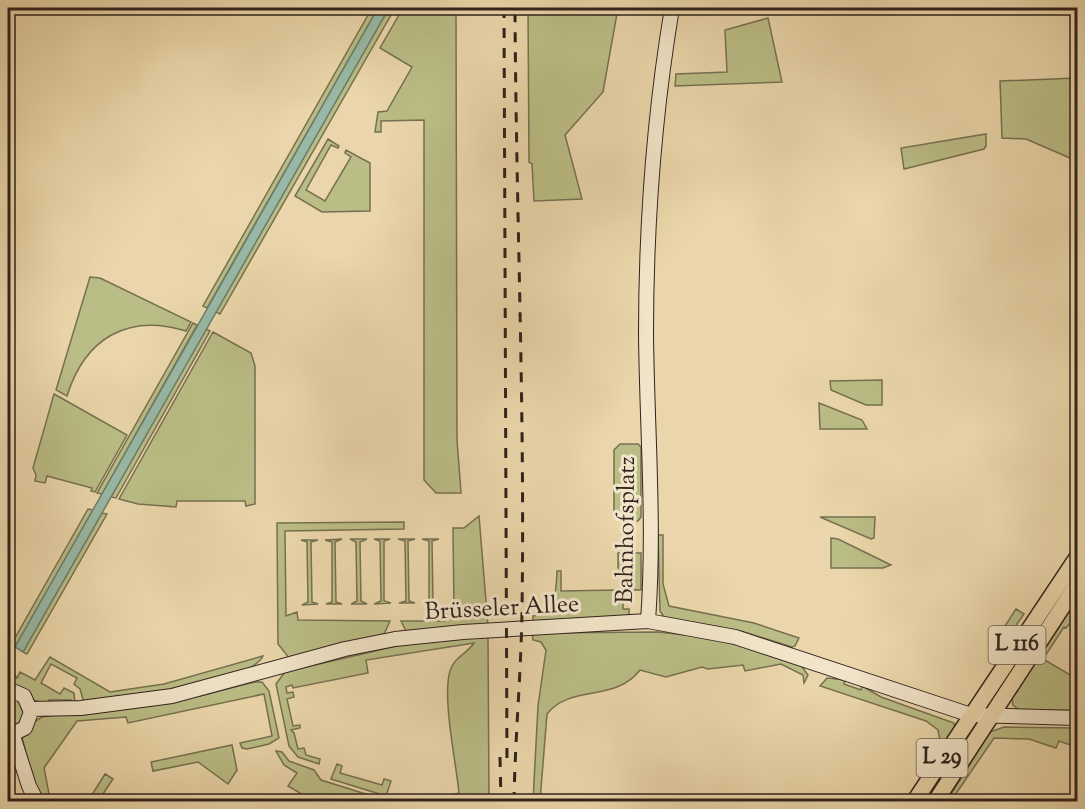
<svg xmlns="http://www.w3.org/2000/svg" width="1085" height="809" viewBox="0 0 1085 809" font-family="'Sorts Mill Goudy',serif">
  <style>
    .green { fill: #bbbd86; stroke: #767051; stroke-width: 1.5 }
    .water { fill: #98b9a5; stroke: #6e7d6e; stroke-width: 1.5 }
    .lines { fill: none; stroke-linecap: round; stroke-linejoin: round }
    .secondary-casing { stroke: #30221c; stroke-width: 16 }
    .primary-casing { stroke: #30221c; stroke-width: 18 }
    .secondary { stroke: #f1e4c8; stroke-width: 14 }
    .primary { stroke: #ead6aa; stroke-width: 15 }
    .rail { stroke: #30221c; stroke-width: 3; stroke-dasharray: 10 10; stroke-linecap: butt }
    .labels { text-anchor: middle; dominant-baseline: central; stroke-width: 6; stroke-linejoin: round; paint-order: stroke }
    .shield { fill: #f1e4c8; stroke: #6a5c50; stroke-width: 1.5 }
    .shield-label { font-size: 22px; font-weight: bold; fill: #30221c }
    .street-label { font-size: 24px; fill: #30221c; stroke: #f1e4c8 }
  </style>
  <rect width="100%" height="100%" fill="#ead6aa"/>
  <filter id="stains"><feTurbulence type="fractalNoise" baseFrequency=".00333" numOctaves="4"/><feColorMatrix values="0 0 0 0 .2 0 0 0 0 .09 0 0 0 0 .02 0 0 0 .5 -.17"/></filter>
  <radialGradient id="worn" r=".72"><stop offset=".6" stop-color="#630" stop-opacity="0"/><stop offset="1" stop-color="#630" stop-opacity=".3"/></radialGradient>
  <path class="green" d="M 372,8 L 378,8 L 207,308 L 203,306 Z
    M 389,8 L 395,8 L 220,314 L 216,312 Z
    M 403,8 L 456,8 L 457,440 L 461,493 L 436,493 L 424,480 L 424,120 L 381,121 L 381,132 L 375,132 L 378,112 L 387,111 L 412,67 L 380,48 Z
    M 528,8 L 618,8 L 603,92 L 565,135 L 582,199 L 534,201 L 532,164 L 529,162 Z
    M 768,18 L 782,82 L 675,86 L 676,74 L 727,72 L 725,30 Z
    M 1077,78 L 1077,161 L 1026,139 L 1002,138 L 1000,81 Z
    M 986,134 L 986,146 L 984,149 L 904,169 L 901,148 Z
    M 328,139 L 339,146 L 338,148 L 331,145 L 306,190 L 325,201 L 351,157 L 345,153 L 346,150 L 370,163 L 370,211 L 322,212 L 295,196 Z
    M 90,277 L 100,278 L 191,322 L 186,331 C 128,313 85,338 67,396 L 56,390 Z
    M 193,323 L 197,325 L 102,494 L 97,493 Z
    M 206,329 L 210,331 L 116,498 L 111,497 Z
    M 213,332 L 251,353 L 255,366 L 255,504 L 246,506 L 245,501 L 177,501 L 176,507 L 138,504 L 119,499 Z
    M 882,380 L 882,405 L 866,405 L 831,390 L 830,381 Z
    M 54,394 L 127,435 L 95,492 L 91,491 L 92,488 L 47,476 L 45,483 L 35,481 L 36,475 L 33,468 Z
    M 819,403 L 862,420 L 867,429 L 820,429 Z
    M 620,444 L 638,444 L 641,447 L 641,517 L 638,521 L 620,521 L 614,514 L 614,450 Z
    M 88,509 L 93,510 L 15,647 L 11,645 Z
    M 102,513 L 107,514 L 27,654 L 23,652 Z
    M 479,516 L 488,626 L 406,631 L 401,621 L 445,621 L 445,611 L 454,609 L 453,528 L 464,528 Z
    M 820,517 L 875,517 L 874,538 L 871,539 Z
    M 404,522 L 404,529 L 285,531 L 286,616 L 297,612 L 298,620 L 390,621 L 384,634 L 289,658 L 278,644 L 277,523 Z
    M 658,535 L 663,535 L 663,584 L 669,606 L 754,623 L 799,638 L 795,646 L 792,647 L 741,631 L 664,617 L 660,611 Z
    M 831,538 L 838,539 L 891,565 L 883,568 L 831,568 Z
    M 342,539 L 335,542 L 336,602 L 342,604 L 326,604 L 332,602 L 332,542 L 325,540 Z
    M 350,539 L 367,539 L 360,542 L 361,601 L 367,604 L 351,604 L 357,601 L 356,542 Z
    M 374,539 L 390,539 L 384,541 L 384,601 L 391,603 L 374,604 L 381,601 L 380,541 Z
    M 398,539 L 415,539 L 408,541 L 409,601 L 415,603 L 399,603 L 406,601 L 405,541 Z
    M 422,539 L 439,539 L 432,541 L 433,601 L 439,603 L 423,603 L 429,601 L 429,541 Z
    M 301,540 L 318,540 L 311,542 L 312,602 L 318,604 L 302,605 L 308,602 L 307,542 Z
    M 618,553 L 641,553 L 641,590 L 631,590 L 618,567 Z
    M 557,571 L 561,571 L 561,591 L 617,590 L 623,600 L 623,609 L 629,609 L 629,617 L 533,623 L 533,616 C 557,613 556,590 557,571 Z
    M 1077,605 L 1077,615 L 1066,628 L 1064,627 L 1043,659 L 1077,679 L 1077,710 L 1020,711 L 1013,705 L 1012,698 L 1070,609 Z
    M 1016,609 L 1024,614 L 1010,634 L 1003,629 Z
    M 658,632 L 713,638 L 790,661 L 800,664 L 808,675 L 804,683 L 803,675 L 781,664 L 745,671 L 743,665 L 708,669 L 702,667 L 666,677 L 640,670 C 615,703 570,684 547,714 L 540,801 L 533,801 L 538,706 L 546,650 L 541,642 L 533,640 L 532,633 Z
    M 488,635 L 489,801 L 453,801 L 451,795 L 459,793 C 456,762 442,697 450,671 C 454,657 468,653 474,643 L 366,660 L 368,673 L 293,688 L 292,685 L 286,687 L 287,693 L 293,692 L 294,697 L 287,699 L 293,726 L 300,725 L 300,728 L 291,730 L 294,733 L 298,749 L 304,748 L 306,755 L 320,759 L 319,764 L 298,757 L 289,746 L 276,684 L 285,672 L 409,643 Z
    M 263,656 C 250,684 117,698 84,703 L 80,689 L 74,684 L 77,678 L 51,664 L 41,683 L 60,694 L 64,688 L 74,693 L 75,704 L 71,704 L 71,700 L 49,700 L 49,704 L 32,700 L 8,679 L 8,665 L 17,678 L 20,672 L 35,680 L 50,657 L 110,692 L 164,684 Z
    M 827,678 L 845,680 L 844,684 L 861,690 L 862,686 L 881,697 L 954,723 L 955,729 L 909,801 L 905,801 L 941,746 L 938,730 L 926,721 L 820,686 Z
    M 254,682 L 262,682 L 269,691 L 279,738 L 269,744 L 247,749 L 242,748 L 240,743 L 272,736 L 264,694 L 128,723 L 126,717 L 77,721 L 44,768 L 50,799 L 41,800 L 33,783 L 22,737 L 34,722 L 42,717 L 200,696 Z
    M 8,694 L 18,698 L 25,714 L 20,725 L 8,730 Z
    M 1004,727 L 1077,728 L 1076,747 L 1059,741 L 1056,748 L 1029,739 L 994,738 L 953,798 L 951,794 L 990,732 Z
    M 232,745 L 237,770 L 228,784 L 198,762 L 153,771 L 151,762 Z
    M 276,751 L 282,752 L 289,761 L 314,770 L 321,780 L 388,801 L 309,801 L 310,799 L 288,786 L 297,773 L 284,765 Z
    M 337,764 L 342,766 L 340,773 L 382,785 L 384,779 L 391,781 L 386,796 L 331,779 Z
    M 105,774 L 113,779 L 101,797 L 88,801 Z"/>
  <path class="water" d="M 378,8 L 389,8 L 23,652 L 15,647 Z"/>
  <g class="lines">
    <g class="secondary-casing">
      <path id="secondary" d="M 648,621 C 655,526 647,430 646,334 C 646,224 654,116 672,8
        M 8,689 L 24,696 L 31,712 L 25,728 L 8,736
        M 30,709 L 81,708 L 172,696 L 345,649 L 395,639 L 463,632 L 648,621 L 735,637 L 971,715 L 1078,718
        M 13,736 L 29,786 L 37,802"/>
    </g>
    <g class="primary-casing">
      <path id="primary" d="M 914,802 L 1078,556
        M 935,802 L 1078,583"/>
    </g>
    <use href="#secondary" class="secondary"/>
    <use href="#primary" class="primary"/>
    <path class="rail" d="M 504,8 L 507,766
      M 500,757 L 501,802
      M 514,802 C 515,738 521,675 522,611 C 525,410 516,209 515,8"/>
  </g>
  <g class="labels">
    <g class="shield">
      <rect x="988.5" y="626" width="57" height="38" rx="4.5"/>
      <rect x="916.5" y="739" width="51" height="38" rx="4.5"/>
    </g>
    <g class="shield-label">
      <text x="1017" y="645">L 116</text>
      <text x="942" y="758">L 29</text>
    </g>
    <g class="street-label">
      <text transform="translate(627 530) rotate(-89)">Bahnhofsplatz</text>
      <text transform="translate(502 609) rotate(-3)">Brüsseler Allee</text>
    </g>
  </g>
  <rect width="1085" height="809" fill="none" stroke="#ead6aa" stroke-width="30"/>
  <rect x="9" y="9" width="1067" height="791" fill="none" stroke="#30221c" stroke-width="3"/>
  <rect x="15" y="15" width="1055" height="779" fill="none" stroke="#30221c" stroke-width="1.5"/>
  <rect width="100%" height="100%" filter="url(#stains)"/>
  <rect width="100%" height="100%" fill="url(#worn)"/>
</svg>
